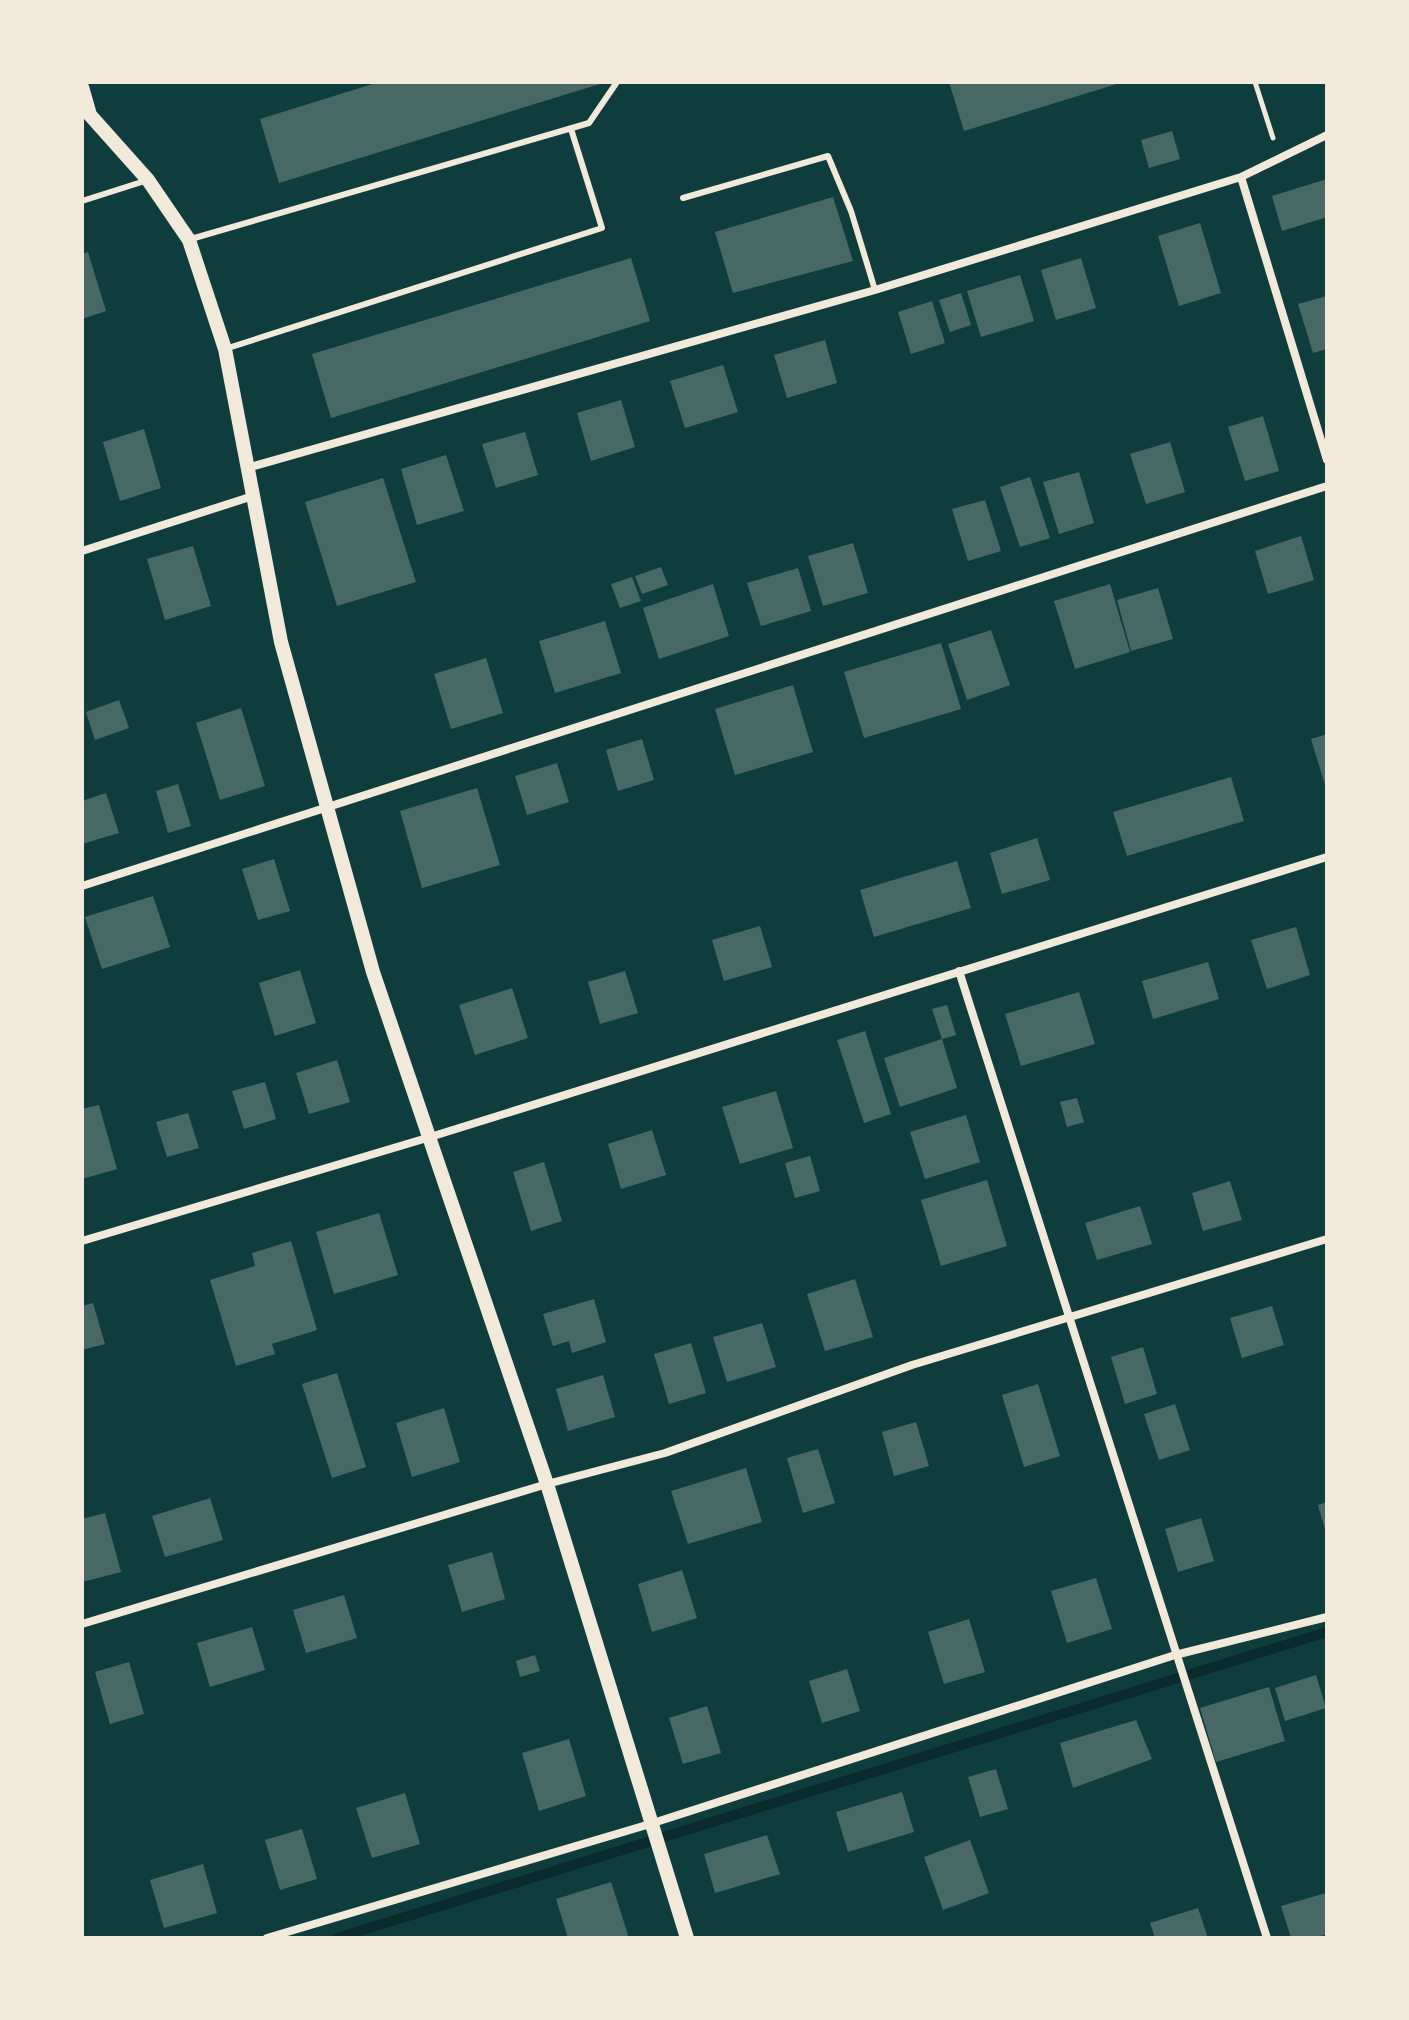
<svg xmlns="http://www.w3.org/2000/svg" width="1409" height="2020" viewBox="0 0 1409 2020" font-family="'Fira Sans Condensed',sans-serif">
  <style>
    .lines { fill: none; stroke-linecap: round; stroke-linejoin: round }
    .stream { stroke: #0a2a2b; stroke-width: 10 }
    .building { fill: #486865 }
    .path { stroke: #f1e9da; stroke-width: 5 }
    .service { stroke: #f1e9da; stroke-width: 6 }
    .minor { stroke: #f1e9da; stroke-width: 8 }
    .tertiary { stroke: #f1e9da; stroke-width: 14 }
  </style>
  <rect width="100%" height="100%" fill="#0f3d3e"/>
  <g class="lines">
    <path class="stream" d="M 337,1938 L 1327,1632"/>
  </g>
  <path class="building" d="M 379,82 L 602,82 L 603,83 L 279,183 L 260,119 Z
    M 949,82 L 1119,82 L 1120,83 L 964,131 Z
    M 1172,131 L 1180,159 L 1149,168 L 1141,140 Z
    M 1327,179 L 1327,217 L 1282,231 L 1272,196 Z
    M 833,197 L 853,261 L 733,293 L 715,232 Z
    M 1200,223 L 1221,293 L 1179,306 L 1158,236 Z
    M 88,252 L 106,311 L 82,319 L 82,254 Z
    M 631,258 L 650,321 L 331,418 L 312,354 Z
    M 1081,258 L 1096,308 L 1056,320 L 1041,270 Z
    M 1020,275 L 1034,321 L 981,337 L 967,291 Z
    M 961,293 L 971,325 L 950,332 L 939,300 Z
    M 1327,296 L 1327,349 L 1313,353 L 1298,304 Z
    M 932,301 L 945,343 L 911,354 L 898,312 Z
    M 825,340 L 837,383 L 787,398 L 774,355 Z
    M 723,365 L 738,412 L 685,428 L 670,381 Z
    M 621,400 L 635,447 L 591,461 L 577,413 Z
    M 1263,416 L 1279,471 L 1245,481 L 1228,427 Z
    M 144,429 L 161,488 L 120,501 L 103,442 Z
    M 525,432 L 538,475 L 496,488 L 482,444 Z
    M 1170,442 L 1185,492 L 1146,504 L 1130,454 Z
    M 446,455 L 464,511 L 417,525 L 401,469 Z
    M 1079,472 L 1094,523 L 1059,534 L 1043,482 Z
    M 1030,477 L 1050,538 L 1020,547 L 1000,487 Z
    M 383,478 L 416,582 L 337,606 L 305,502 Z
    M 985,500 L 1001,551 L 968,561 L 952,509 Z
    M 1301,536 L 1314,580 L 1268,594 L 1255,551 Z
    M 853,543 L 868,593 L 823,606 L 808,556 Z
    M 193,546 L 211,606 L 165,620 L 147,559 Z
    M 661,567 L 668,585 L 642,594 L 635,576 Z
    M 798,568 L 811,611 L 761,626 L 747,583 Z
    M 632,577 L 641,601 L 620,608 L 611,584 Z
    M 713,584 L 729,636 L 659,659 L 643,608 Z
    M 1110,584 L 1130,652 L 1075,669 L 1054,601 Z
    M 1158,588 L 1173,639 L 1131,651 L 1117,600 Z
    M 605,621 L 621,673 L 555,693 L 539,641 Z
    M 991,630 L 1010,685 L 967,700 L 948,644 Z
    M 941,643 L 961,709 L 864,738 L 844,672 Z
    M 486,658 L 503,713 L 451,729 L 434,674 Z
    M 793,685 L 813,752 L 735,775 L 715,709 Z
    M 119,700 L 129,728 L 95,740 L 86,712 Z
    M 241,708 L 265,786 L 220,800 L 196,723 Z
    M 1327,734 L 1327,788 L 1326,788 L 1311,739 Z
    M 642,739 L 654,780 L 618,791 L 606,750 Z
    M 557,763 L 569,802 L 527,815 L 515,776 Z
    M 1231,777 L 1244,821 L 1127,856 L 1113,812 Z
    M 178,784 L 191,826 L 168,833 L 156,791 Z
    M 477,788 L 500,865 L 422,888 L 400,811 Z
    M 106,793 L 119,833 L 82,844 L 82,801 Z
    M 1037,838 L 1050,880 L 1002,894 L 990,853 Z
    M 274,859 L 290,911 L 258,920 L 242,869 Z
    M 957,861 L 971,908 L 874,937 L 860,890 Z
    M 153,896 L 170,947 L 102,969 L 85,917 Z
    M 760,926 L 772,967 L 724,981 L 712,940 Z
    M 1296,927 L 1310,975 L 1267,989 L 1251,940 Z
    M 1208,962 L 1219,999 L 1153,1019 L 1142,981 Z
    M 300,970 L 316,1023 L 275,1036 L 259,983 Z
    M 625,971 L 638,1013 L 600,1024 L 588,982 Z
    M 512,988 L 528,1038 L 475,1055 L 459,1005 Z
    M 1079,992 L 1095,1044 L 1021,1066 L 1005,1014 Z
    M 947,1005 L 956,1035 L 942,1039 L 957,1088 L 900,1107 L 884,1058 L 942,1039 L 932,1009 Z
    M 865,1031 L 891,1114 L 864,1123 L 837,1040 Z
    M 337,1060 L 350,1102 L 309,1114 L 296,1073 Z
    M 265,1082 L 276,1119 L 244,1129 L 232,1091 Z
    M 776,1091 L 793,1148 L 740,1164 L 722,1107 Z
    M 1077,1098 L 1084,1122 L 1067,1127 L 1060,1102 Z
    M 99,1105 L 117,1169 L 82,1179 L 82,1109 Z
    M 188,1113 L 199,1148 L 167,1157 L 156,1122 Z
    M 966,1115 L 980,1162 L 925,1179 L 910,1132 Z
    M 652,1130 L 666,1175 L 621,1189 L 608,1144 Z
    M 810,1156 L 820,1191 L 795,1198 L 785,1163 Z
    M 544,1162 L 562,1221 L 531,1231 L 513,1172 Z
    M 987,1180 L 1007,1246 L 941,1266 L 921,1200 Z
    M 1230,1181 L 1242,1220 L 1203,1231 L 1192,1193 Z
    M 1140,1206 L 1152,1244 L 1097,1260 L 1085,1223 Z
    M 379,1213 L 398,1275 L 334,1294 L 316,1232 Z
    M 291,1241 L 317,1330 L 272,1344 L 275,1354 L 236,1366 L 210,1280 L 255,1266 L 252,1253 Z
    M 855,1279 L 873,1337 L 825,1351 L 807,1294 Z
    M 594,1299 L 606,1342 L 572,1353 L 569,1341 L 553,1346 L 543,1314 Z
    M 93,1303 L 105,1344 L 82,1350 L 82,1306 Z
    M 1272,1306 L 1284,1345 L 1242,1358 L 1230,1318 Z
    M 762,1323 L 776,1367 L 727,1382 L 713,1337 Z
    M 691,1343 L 706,1393 L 669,1404 L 654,1354 Z
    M 1143,1347 L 1157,1394 L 1125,1404 L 1111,1357 Z
    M 337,1373 L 366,1467 L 332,1478 L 302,1384 Z
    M 603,1375 L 615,1417 L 568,1431 L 556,1389 Z
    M 1038,1384 L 1060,1456 L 1024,1467 L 1002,1395 Z
    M 1175,1404 L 1190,1450 L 1159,1460 L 1144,1414 Z
    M 444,1408 L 460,1462 L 412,1477 L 396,1423 Z
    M 916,1422 L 929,1466 L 894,1476 L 882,1432 Z
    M 818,1449 L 835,1503 L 803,1513 L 787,1458 Z
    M 746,1468 L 762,1522 L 688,1544 L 671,1491 Z
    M 210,1498 L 223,1540 L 165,1557 L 152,1516 Z
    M 1327,1502 L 1327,1533 L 1326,1533 L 1318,1505 Z
    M 105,1513 L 121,1572 L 82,1582 L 82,1519 Z
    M 1201,1518 L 1214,1561 L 1178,1572 L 1165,1529 Z
    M 492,1552 L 505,1599 L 462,1612 L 448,1565 Z
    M 682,1570 L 697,1618 L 652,1632 L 638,1584 Z
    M 1096,1578 L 1112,1629 L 1067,1643 L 1051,1591 Z
    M 344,1595 L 357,1638 L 306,1653 L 293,1610 Z
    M 969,1619 L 985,1672 L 944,1684 L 928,1632 Z
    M 252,1627 L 265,1670 L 210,1687 L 197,1643 Z
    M 535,1655 L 540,1671 L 520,1677 L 516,1661 Z
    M 129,1662 L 144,1714 L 110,1724 L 95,1672 Z
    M 847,1669 L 860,1711 L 822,1723 L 809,1681 Z
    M 1316,1675 L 1326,1708 L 1285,1721 L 1275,1688 Z
    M 1269,1687 L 1285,1741 L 1216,1762 L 1200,1708 Z
    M 707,1706 L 721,1753 L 683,1764 L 669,1718 Z
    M 1136,1720 L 1152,1759 L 1073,1788 L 1060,1743 Z
    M 569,1739 L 586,1796 L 539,1811 L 522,1753 Z
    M 996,1769 L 1008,1809 L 980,1817 L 968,1777 Z
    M 902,1792 L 914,1832 L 848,1852 L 836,1812 Z
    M 405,1793 L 420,1844 L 372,1858 L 356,1808 Z
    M 302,1829 L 317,1879 L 280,1890 L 265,1840 Z
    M 767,1835 L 780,1874 L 715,1893 L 704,1854 Z
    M 970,1840 L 989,1893 L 943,1910 L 924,1857 Z
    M 203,1864 L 217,1913 L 164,1928 L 150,1880 Z
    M 611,1882 L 629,1938 L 568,1938 L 556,1899 Z
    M 1326,1893 L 1327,1934 L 1314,1938 L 1291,1938 L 1281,1906 Z
    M 1198,1908 L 1208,1938 L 1155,1938 L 1150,1923 Z"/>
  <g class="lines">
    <path class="path" d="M 1255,82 L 1273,138"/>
    <path class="service" d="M 683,198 L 828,156 L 851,211 L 875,290
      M 82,201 L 148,180
      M 191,239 L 589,123 L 617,82
      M 225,349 L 602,228 L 571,129"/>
    <path class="minor" d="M 1241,177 L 1327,460
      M 247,468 L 875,290 L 1241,177 L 1327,135
      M 82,551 L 253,496
      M 82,886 L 1327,486
      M 959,971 L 1267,1938
      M 82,1241 L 427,1138 L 1327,857
      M 82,1624 L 547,1484 L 665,1453 L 912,1365 L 1327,1239
      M 267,1938 L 650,1824 L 1175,1655 L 1327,1617"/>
    <path class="tertiary" d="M 82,87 L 90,115 L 148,180 L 189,240 L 225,349 L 281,642 L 373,972 L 547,1484 L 687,1938"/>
  </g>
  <rect width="1409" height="2020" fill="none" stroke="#f1e9da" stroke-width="168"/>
</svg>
